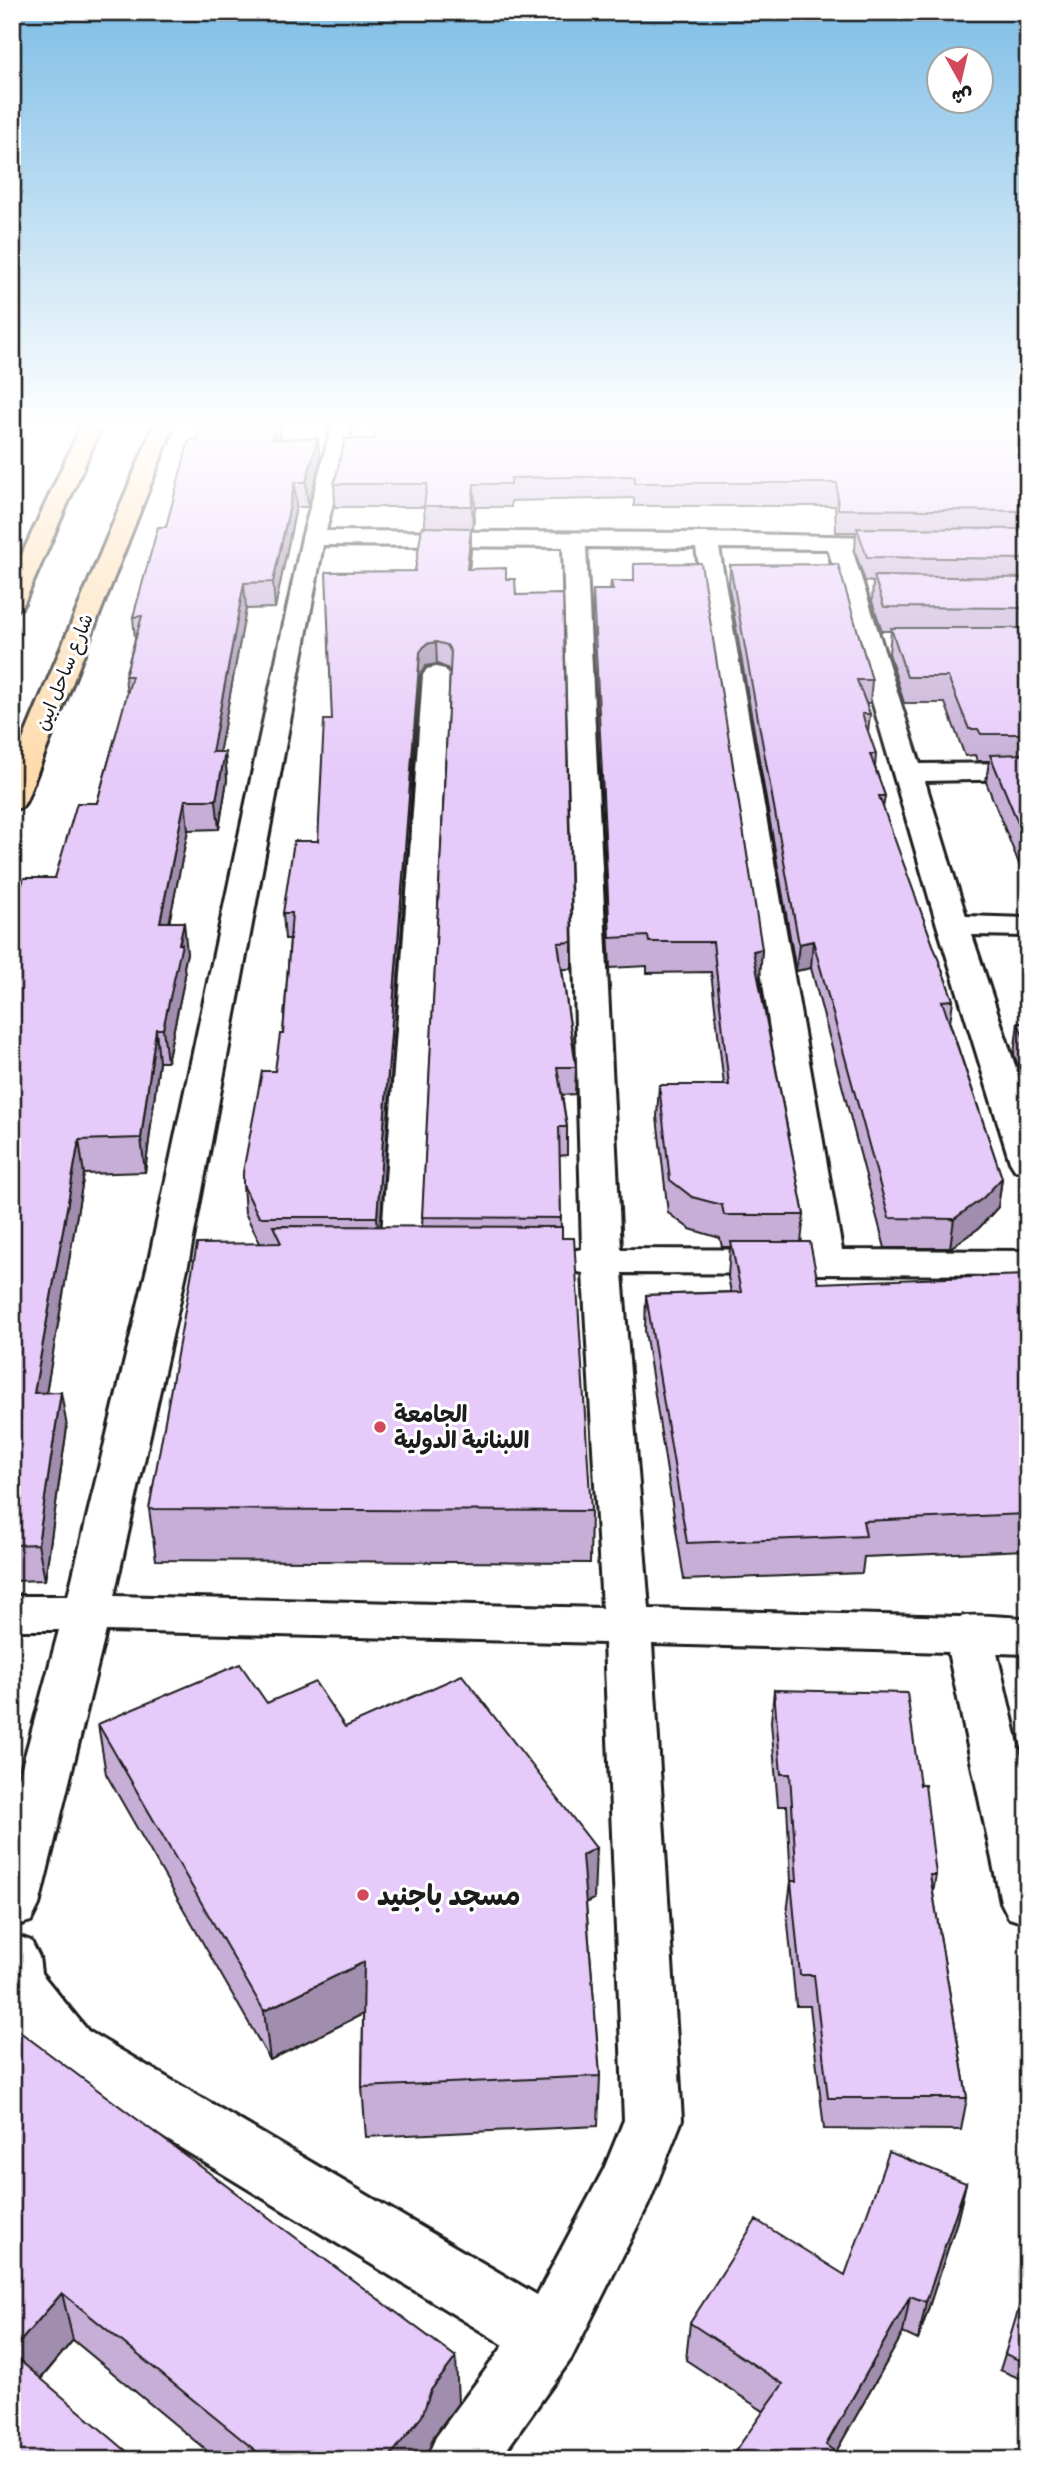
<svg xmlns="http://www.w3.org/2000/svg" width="1040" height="2472" viewBox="0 0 1040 2472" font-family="Itim,'Playpen Sans Arabic',sans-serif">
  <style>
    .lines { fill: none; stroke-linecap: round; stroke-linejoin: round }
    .street-casing { stroke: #1c1c1c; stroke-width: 6 }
    .highway-casing { stroke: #1c1c1c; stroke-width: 6 }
    .street { fill: #fff; fill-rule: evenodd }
    .highway { fill: #fedbac; fill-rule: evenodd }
    .wall { fill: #c6aed6; stroke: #1c1c1c; stroke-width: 2; fill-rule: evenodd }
    .shaded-wall { fill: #a18dae; stroke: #1c1c1c; stroke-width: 2 }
    .building { fill: #e6caf9; stroke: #1c1c1c; stroke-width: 2 }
    .poi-dot { fill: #d1495b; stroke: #fff; stroke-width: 2.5 }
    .labels { text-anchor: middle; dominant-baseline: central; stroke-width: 6; stroke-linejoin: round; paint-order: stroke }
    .far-street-label { font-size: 19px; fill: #1c1c1c; stroke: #fff }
    .poi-label { font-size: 23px; font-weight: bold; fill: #1c1c1c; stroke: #fff; text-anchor: start }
    .near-poi-label { font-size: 28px; font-weight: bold; fill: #1c1c1c; stroke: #fff; text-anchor: start }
  </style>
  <rect width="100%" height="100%" fill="#fff"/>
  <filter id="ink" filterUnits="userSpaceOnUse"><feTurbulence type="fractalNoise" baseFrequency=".0143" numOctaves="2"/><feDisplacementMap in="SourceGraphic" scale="14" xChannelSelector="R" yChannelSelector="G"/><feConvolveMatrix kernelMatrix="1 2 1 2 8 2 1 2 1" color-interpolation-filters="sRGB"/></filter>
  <g filter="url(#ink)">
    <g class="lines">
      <g class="street-casing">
        <path id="street" d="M 332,425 L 352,425 L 326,531 L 706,533 L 914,538 L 918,543 L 914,548 L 906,550 L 852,549 L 920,764 L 1028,763 L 1028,779 L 925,781 L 966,916 L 1028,918 L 1028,936 L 972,935 L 1028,1105 L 1028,1173 L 1015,1170 L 1010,1162 L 937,925 L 828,549 L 719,548 L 842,1250 L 1028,1251 L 1028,1275 L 622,1273 L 649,1609 L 960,1617 C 973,1613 1012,1618 1028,1618 L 1028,1654 L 997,1653 L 1028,1787 L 1028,1924 L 1009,1918 L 1001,1902 L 948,1652 L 652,1644 L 682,2120 L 649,2203 L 571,2359 L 499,2460 L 426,2460 L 436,2437 L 504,2345 L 48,2067 L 12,2021 L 12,1934 L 31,1941 L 39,1957 L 41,1973 L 88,2031 L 537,2295 L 604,2169 L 624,2120 L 604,1643 L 106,1631 L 39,1905 L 31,1921 L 12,1927 L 12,1804 L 59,1630 L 12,1630 L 12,1596 L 68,1596 L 149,1260 L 302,538 ZM 323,545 L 563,547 L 582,1249 L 561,1253 L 555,1261 L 561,1269 L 583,1273 L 602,1608 L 114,1596 L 189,1260 ZM 586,547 L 696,548 L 804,1250 L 621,1249 Z
          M 436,667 L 445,669 L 449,675 L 420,1261 L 414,1269 L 400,1273 L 386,1269 L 380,1261 L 423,675 L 427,669 Z"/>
      </g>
      <g class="highway-casing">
        <path id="highway" d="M 82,425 L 102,425 L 24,603 L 21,608 L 12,610 L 12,576 Z
          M 154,425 L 174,425 L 26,801 L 22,807 L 12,810 L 12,766 Z"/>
      </g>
      <use href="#street" class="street"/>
      <use href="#highway" class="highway"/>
    </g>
    <path class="wall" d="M 1028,425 L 1028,886 L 986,782 L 989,761 L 977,761 L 975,755 L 965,756 L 945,703 L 904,703 L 889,653 L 891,631 L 882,631 L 872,601 L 873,582 L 865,581 L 855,552 L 856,532 L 836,532 L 835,506 L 634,506 L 634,498 L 511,501 L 511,507 L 475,507 L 473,529 L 471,529 L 471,549 L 469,569 L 506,579 L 516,595 L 572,942 L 572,969 L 562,969 L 576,1067 L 575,1094 L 562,1095 L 567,1127 L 567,1155 L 559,1156 L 561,1227 L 591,1511 L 590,1563 L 156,1560 L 149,1509 L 260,1243 L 245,1213 L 243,1185 L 275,1071 L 283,1034 L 290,939 L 285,939 L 283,913 L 318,841 L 332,720 L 415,571 L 425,527 L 424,507 L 335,507 L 334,484 ZM 437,664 L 447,668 L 450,673 L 422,1227 L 380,1227 L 420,675 L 426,666 Z
      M 280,439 L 320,462 L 308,507 L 296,507 L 275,608 L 246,609 L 219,752 L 225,752 L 227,780 L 219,829 L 188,830 L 169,922 L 187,953 L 184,967 L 185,976 L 167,1062 L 159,1062 L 145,1172 L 84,1174 L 46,1392 L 67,1427 L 45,1580 L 12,1581 L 12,915 L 55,878 L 97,803 L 127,695 L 125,676 L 135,639 L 133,617 L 166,527 Z
      M 730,565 L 872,680 L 870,703 L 866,703 L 870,714 L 868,732 L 876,754 L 875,767 L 885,796 L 883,808 L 953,1000 L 950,1023 L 1002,1178 L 998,1207 L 979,1228 L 950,1248 L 885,1248 L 811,968 L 796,971 L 729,587 Z
      M 611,581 L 762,949 L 759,979 L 804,1215 L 801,1242 L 818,1283 L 1028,1281 L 1028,1550 L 864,1557 L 862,1573 L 684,1580 L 645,1331 L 646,1295 L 731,1292 L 728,1277 L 730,1247 L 722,1247 L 720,1238 L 690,1229 L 668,1213 L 657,1117 L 659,1085 L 724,1085 L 711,972 L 647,973 L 647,966 L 610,968 L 592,615 L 593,590 L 610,590 Z
      M 1018,1023 L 1028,1023 L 1028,1074 L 1019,1069 L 1014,1054 Z
      M 774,1690 L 920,1785 L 936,1875 L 933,1893 L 967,2098 L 961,2130 L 824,2129 L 810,2006 L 796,2006 L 787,1913 L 791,1881 L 787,1806 L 778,1806 L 771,1722 Z
      M 267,1703 L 345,1727 L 594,1899 L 586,1903 L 600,2076 L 598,2126 L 366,2137 L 362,2087 L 363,2014 L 270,2060 L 106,1774 L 98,1724 Z
      M 12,2026 L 458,2403 L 434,2436 L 425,2460 L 218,2460 L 73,2340 L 41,2379 L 12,2460 Z
      M 966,2183 L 957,2221 L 918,2340 L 903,2333 L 833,2457 L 686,2360 L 690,2323 L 845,2275 Z
      M 1028,2293 L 1028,2382 L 1000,2370 L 1005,2354 Z"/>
    <path class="shaded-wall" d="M 276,425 L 283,425 L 274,462 L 272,439 Z
      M 318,438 L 320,462 L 308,507 L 306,482 Z
      M 295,482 L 296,507 L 275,608 L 273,582 Z
      M 474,484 L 475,507 L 473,529 L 472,506 Z
      M 471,528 L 471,549 L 467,591 L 467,569 Z
      M 244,583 L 246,609 L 214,781 L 212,752 Z
      M 436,642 L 437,664 L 426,666 L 420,675 L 379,1246 L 377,1217 L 420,652 L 426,644 Z
      M 225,752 L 227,780 L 219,829 L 216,800 Z
      M 185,800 L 188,830 L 163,953 L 160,922 Z
      M 184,922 L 187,953 L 184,967 L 185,976 L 167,1062 L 163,1029 Z
      M 813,941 L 811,968 L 796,971 L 799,944 Z
      M 762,949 L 760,979 L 751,981 L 753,951 Z
      M 156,1029 L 159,1062 L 145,1172 L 141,1138 Z
      M 79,1140 L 84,1174 L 40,1428 L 34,1393 Z
      M 1002,1178 L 998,1207 L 979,1228 L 950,1248 L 954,1219 Z
      M 61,1392 L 67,1427 L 45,1580 L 38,1544 Z
      M 596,1848 L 594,1899 L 580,1905 L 582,1855 Z
      M 364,1962 L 367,2012 L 270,2060 L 264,2011 Z
      M 966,2183 L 957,2221 L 918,2340 L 926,2302 Z
      M 62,2293 L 73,2340 L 23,2400 L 12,2359 L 12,2351 Z
      M 910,2296 L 903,2333 L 833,2457 L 833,2460 L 823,2460 L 826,2445 Z
      M 456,2357 L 458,2403 L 434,2436 L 425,2460 L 387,2460 L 431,2390 Z"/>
    <path class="building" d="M 201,425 L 276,425 L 272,439 L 318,438 L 306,482 L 295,482 L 273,582 L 244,583 L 212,752 L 225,752 L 216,800 L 185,800 L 160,922 L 184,922 L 179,944 L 182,944 L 163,1029 L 156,1029 L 141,1138 L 79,1140 L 34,1393 L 61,1392 L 38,1544 L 12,1545 L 12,943 L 15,934 L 12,934 L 12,915 L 24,878 L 55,878 L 77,803 L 97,803 L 132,676 L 125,676 L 142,616 L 133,617 L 158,527 L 166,527 L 189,440 L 196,440 Z
      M 377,425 L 1028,425 L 1028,511 L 838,509 L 837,483 L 635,483 L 635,476 L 511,478 L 511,484 L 474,484 L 472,506 L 424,506 L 427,484 L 334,484 L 345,439 L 374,439 Z
      M 422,527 L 471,528 L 467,569 L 506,568 L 506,579 L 515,579 L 516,595 L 563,594 L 572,942 L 558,943 L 576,1067 L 557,1067 L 567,1127 L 559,1127 L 561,1218 L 422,1217 L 451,652 L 447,645 L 436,642 L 426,644 L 420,652 L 377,1217 L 259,1217 L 243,1185 L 243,1172 L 262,1071 L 275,1071 L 280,1034 L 283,1034 L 292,913 L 283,913 L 294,841 L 318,841 L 324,720 L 332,720 L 326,572 L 415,571 Z
      M 857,528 L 1028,529 L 1028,559 L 867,557 Z
      M 701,563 L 762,949 L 753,951 L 804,1215 L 724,1215 L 722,1205 L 692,1197 L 670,1180 L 659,1085 L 729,1085 L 713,942 L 649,942 L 648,936 L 610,938 L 593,590 L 613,590 L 611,581 L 634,581 L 634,564 Z
      M 838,564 L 872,680 L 857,680 L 870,714 L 862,714 L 876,754 L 870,754 L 885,796 L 879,796 L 953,1000 L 942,1001 L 1002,1178 L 983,1198 L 954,1219 L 889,1218 L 813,941 L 799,944 L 730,565 Z
      M 874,576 L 1028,578 L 1028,608 L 884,607 Z
      M 891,628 L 1028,628 L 1028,734 L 981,734 L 978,729 L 969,729 L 948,677 L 907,677 Z
      M 1028,754 L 1028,847 L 990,755 Z
      M 1018,1023 L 1028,1023 L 1028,1041 L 1024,1038 Z
      M 273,1226 L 562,1227 L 562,1238 L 574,1238 L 591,1511 L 149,1509 L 197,1244 L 281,1243 Z
      M 731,1242 L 810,1242 L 818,1283 L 1026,1275 L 1028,1281 L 1028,1514 L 863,1521 L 866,1536 L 687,1543 L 646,1295 L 741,1292 Z
      M 240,1664 L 267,1703 L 315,1682 L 345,1727 L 462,1675 L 596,1848 L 582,1855 L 600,2076 L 362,2087 L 364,1962 L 264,2011 L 98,1724 Z
      M 774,1690 L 907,1693 L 920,1785 L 925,1785 L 936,1875 L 930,1875 L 967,2098 L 828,2098 L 814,1975 L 800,1975 L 791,1881 L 797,1881 L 790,1774 L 781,1774 Z
      M 12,2026 L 456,2357 L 431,2390 L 422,2416 L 387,2460 L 267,2460 L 62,2293 L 12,2351 Z
      M 889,2152 L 966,2183 L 926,2302 L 910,2296 L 826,2445 L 834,2451 L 829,2460 L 729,2460 L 783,2384 L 690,2323 L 756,2220 L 845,2275 Z
      M 1024,2291 L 1028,2293 L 1028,2364 L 1005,2354 Z
      M 12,2354 L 137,2460 L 12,2460 Z"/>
  </g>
  <linearGradient id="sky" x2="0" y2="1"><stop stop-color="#7fbee6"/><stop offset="0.55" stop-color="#fff"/><stop offset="1" stop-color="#fff" stop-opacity="0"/></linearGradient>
  <rect width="1040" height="771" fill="url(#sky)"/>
  <g class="poi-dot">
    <circle cx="380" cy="1427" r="7"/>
    <circle cx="363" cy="1895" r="7"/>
  </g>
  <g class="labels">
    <g class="far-street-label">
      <text transform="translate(64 672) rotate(-68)">شارع ساحل ابين</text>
    </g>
    <g class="poi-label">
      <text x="394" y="1414">الجامعة<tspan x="394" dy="26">اللبنانية الدولية</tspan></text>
    </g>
    <g class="near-poi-label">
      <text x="377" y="1895">مسجد باجنيد</text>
    </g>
  </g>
  <rect width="1040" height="2472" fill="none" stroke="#fff" stroke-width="42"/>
  <rect x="21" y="21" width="998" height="2430" fill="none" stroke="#1c1c1c" stroke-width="2.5" filter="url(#ink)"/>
  <g transform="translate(960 80) rotate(172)"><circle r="33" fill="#ffffff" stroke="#a4a4a4" stroke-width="2"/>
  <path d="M0-5L12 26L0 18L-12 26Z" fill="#d1495b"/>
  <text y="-10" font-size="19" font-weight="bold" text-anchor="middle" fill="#1c1c1c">ش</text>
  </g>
</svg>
